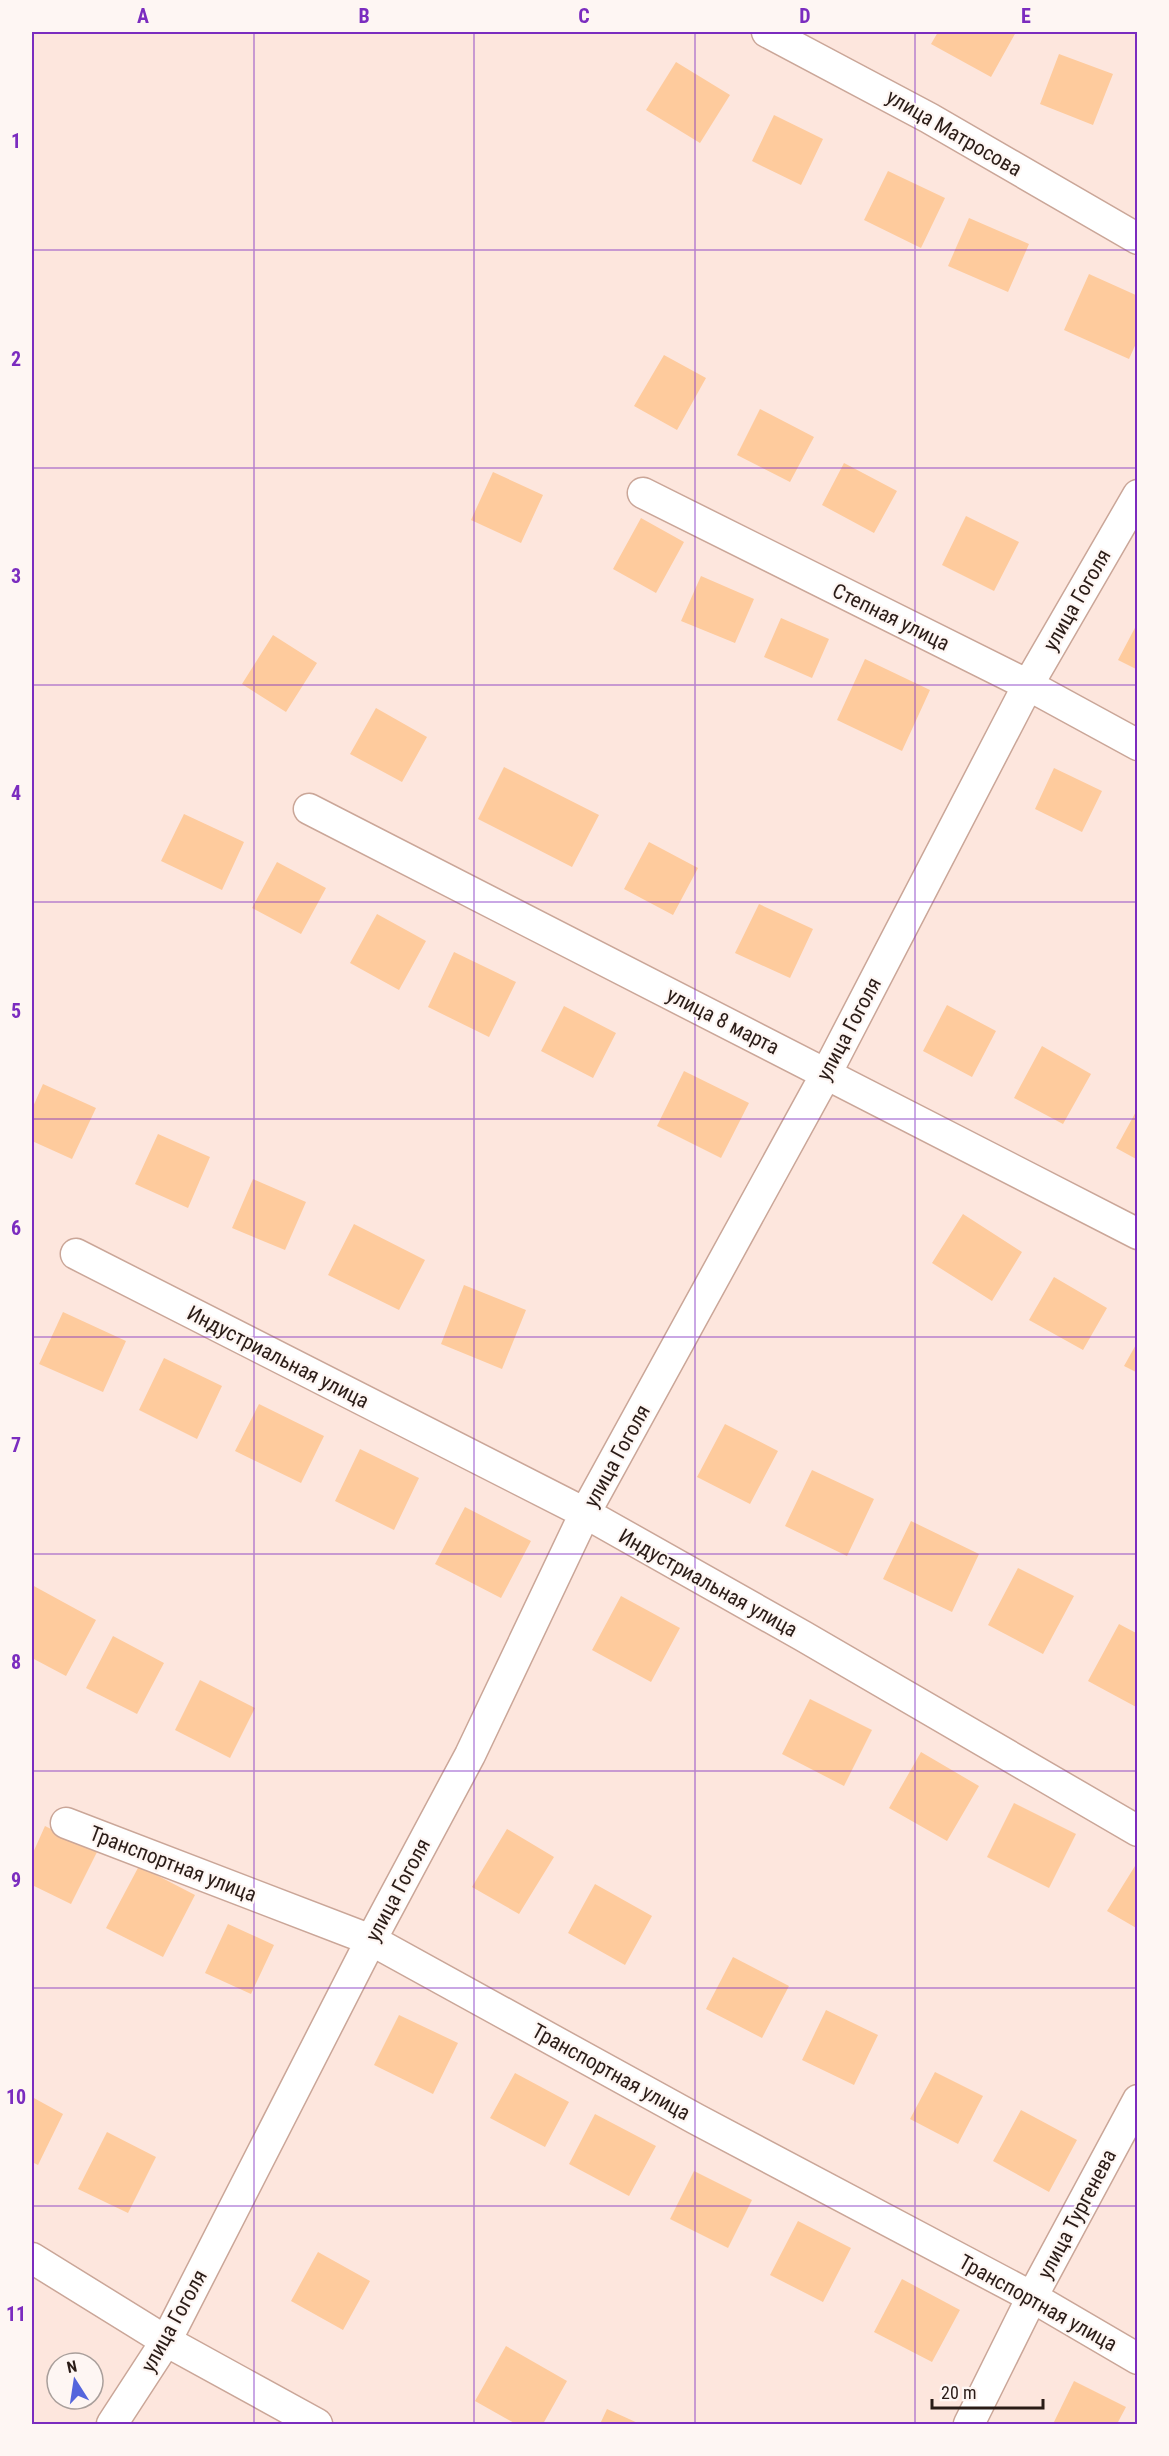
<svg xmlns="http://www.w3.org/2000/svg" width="1169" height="2456" viewBox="0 0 1169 2456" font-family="'Roboto Condensed',sans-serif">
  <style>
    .building { fill: #fecb9d }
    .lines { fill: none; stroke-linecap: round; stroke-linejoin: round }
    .minor-casing { stroke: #caa698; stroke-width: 33 }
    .minor { stroke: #fff; stroke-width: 30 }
    .grid { fill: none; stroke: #7b2cbf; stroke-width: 1.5; stroke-opacity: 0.55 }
    .labels { text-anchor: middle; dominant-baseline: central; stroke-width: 4.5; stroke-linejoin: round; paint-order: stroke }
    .street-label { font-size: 21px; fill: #2a1c17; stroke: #fef6f3 }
    .neatline { fill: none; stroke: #7b2cbf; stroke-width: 2 }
    .grid-label { font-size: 20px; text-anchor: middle; font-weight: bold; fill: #7b2cbf }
  </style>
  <rect width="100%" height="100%" fill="#fde6dd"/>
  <path class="building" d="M 938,32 L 1016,32 L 991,77 L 931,44 Z
    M 1059,54 L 1113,74 L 1093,125 L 1040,104 Z
    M 676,62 L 730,95 L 700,143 L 646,110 Z
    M 774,115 L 823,139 L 801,185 L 752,161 Z
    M 888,171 L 945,198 L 921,248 L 864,220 Z
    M 969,218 L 1029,244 L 1008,292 L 948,266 Z
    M 1089,274 L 1138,296 L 1138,339 L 1129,359 L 1064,330 Z
    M 664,355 L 706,378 L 677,430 L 634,406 Z
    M 760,409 L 814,437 L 790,482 L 737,455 Z
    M 844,463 L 897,491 L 874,533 L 822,505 Z
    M 493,472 L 543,495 L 521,543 L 471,520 Z
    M 966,516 L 1019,542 L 994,591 L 942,565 Z
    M 641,518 L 684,542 L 656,593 L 613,569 Z
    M 701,576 L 754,599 L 735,643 L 681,621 Z
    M 781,618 L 829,639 L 812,678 L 764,657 Z
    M 1138,622 L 1138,670 L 1118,660 Z
    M 273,635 L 317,663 L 286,712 L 242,684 Z
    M 865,659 L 930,690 L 902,751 L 837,720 Z
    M 376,708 L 427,737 L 402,782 L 350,754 Z
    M 504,767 L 599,815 L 572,867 L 478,819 Z
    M 1054,768 L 1102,791 L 1082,832 L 1035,809 Z
    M 184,814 L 244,842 L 222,890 L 161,861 Z
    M 649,842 L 698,868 L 673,915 L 624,889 Z
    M 277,862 L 326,888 L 301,934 L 252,908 Z
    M 759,904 L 813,929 L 790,978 L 735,953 Z
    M 377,914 L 426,941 L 399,990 L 350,963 Z
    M 454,952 L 516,982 L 489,1037 L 428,1007 Z
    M 947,1005 L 996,1031 L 972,1077 L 923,1051 Z
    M 564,1006 L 616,1033 L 593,1078 L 541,1051 Z
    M 1042,1046 L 1091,1074 L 1063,1124 L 1014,1098 Z
    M 684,1071 L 749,1103 L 721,1158 L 657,1126 Z
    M 43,1084 L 96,1108 L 72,1159 L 32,1141 L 32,1109 Z
    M 1138,1108 L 1138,1160 L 1116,1148 Z
    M 158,1134 L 210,1157 L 188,1208 L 135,1184 Z
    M 253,1179 L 306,1202 L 285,1250 L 232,1228 Z
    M 963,1214 L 1022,1252 L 992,1301 L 932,1263 Z
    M 354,1224 L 425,1260 L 399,1310 L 328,1275 Z
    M 1054,1277 L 1107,1308 L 1083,1350 L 1029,1320 Z
    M 464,1285 L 526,1310 L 502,1369 L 441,1344 Z
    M 63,1312 L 126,1341 L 103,1392 L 39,1364 Z
    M 1138,1341 L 1138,1373 L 1124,1366 Z
    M 164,1358 L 222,1386 L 197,1439 L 139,1410 Z
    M 259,1404 L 324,1436 L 301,1483 L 235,1451 Z
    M 725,1424 L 778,1451 L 750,1504 L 697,1477 Z
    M 360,1449 L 419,1478 L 394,1530 L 335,1501 Z
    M 812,1470 L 874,1499 L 847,1556 L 785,1526 Z
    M 465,1507 L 531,1541 L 501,1598 L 435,1564 Z
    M 911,1521 L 979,1554 L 952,1612 L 883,1579 Z
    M 1018,1568 L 1074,1596 L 1043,1654 L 988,1625 Z
    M 32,1585 L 96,1620 L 66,1676 L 32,1658 Z
    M 621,1596 L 680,1628 L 651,1682 L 592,1650 Z
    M 1119,1624 L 1138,1634 L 1138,1708 L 1088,1681 Z
    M 113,1636 L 164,1663 L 137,1714 L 86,1688 Z
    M 200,1680 L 255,1708 L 230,1758 L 175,1730 Z
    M 810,1699 L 872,1730 L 844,1786 L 782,1754 Z
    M 921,1752 L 979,1786 L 947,1841 L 889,1808 Z
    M 1014,1803 L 1076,1834 L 1049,1888 L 987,1857 Z
    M 45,1826 L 97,1852 L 71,1904 L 32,1885 L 32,1855 Z
    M 507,1829 L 554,1857 L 519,1914 L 472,1887 Z
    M 139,1866 L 195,1895 L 163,1957 L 106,1928 Z
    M 1135,1866 L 1138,1868 L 1138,1929 L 1107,1911 Z
    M 595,1884 L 652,1916 L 625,1965 L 568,1933 Z
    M 228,1924 L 274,1945 L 251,1994 L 205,1973 Z
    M 733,1957 L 789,1986 L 762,2038 L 706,2009 Z
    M 826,2010 L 878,2035 L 854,2085 L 802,2060 Z
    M 399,2015 L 458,2043 L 433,2094 L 374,2065 Z
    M 935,2072 L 983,2096 L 958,2144 L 910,2119 Z
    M 515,2073 L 569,2102 L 545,2147 L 490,2118 Z
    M 32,2097 L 63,2114 L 38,2165 L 32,2162 Z
    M 1021,2110 L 1077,2140 L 1049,2192 L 993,2161 Z
    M 595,2114 L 656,2146 L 629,2196 L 569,2164 Z
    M 107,2132 L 156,2157 L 128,2213 L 78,2189 Z
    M 694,2171 L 752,2200 L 728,2248 L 670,2219 Z
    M 798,2221 L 851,2248 L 823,2302 L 770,2275 Z
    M 318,2252 L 370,2281 L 343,2330 L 291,2301 Z
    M 902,2279 L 960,2310 L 932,2362 L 874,2332 Z
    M 506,2346 L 567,2381 L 543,2424 L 516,2424 L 475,2401 Z
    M 1074,2381 L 1126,2407 L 1117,2424 L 1053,2424 Z
    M 607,2409 L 640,2424 L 600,2424 Z"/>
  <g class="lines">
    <g class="minor-casing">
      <path id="minor" d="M 767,32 L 929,118 L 1138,239
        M 643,493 L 1028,685 L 1138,745
        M 309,809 L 1138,1234
        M 76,1254 L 585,1513 L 803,1636 L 1138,1831
        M 66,1823 L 371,1940 L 696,2119 L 1032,2297 L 1138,2359
        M 32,2258 L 166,2341 L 317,2424
        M 112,2424 L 166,2341 L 371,1940 L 470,1755 L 585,1513 L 826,1074 L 1028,685 L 1138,495
        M 969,2424 L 1032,2297 L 1138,2100"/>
    </g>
    <use href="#minor" class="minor"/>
  </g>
  <path class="grid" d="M 254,32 L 254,2424M 474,32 L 474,2424M 695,32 L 695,2424M 915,32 L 915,2424M 32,250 L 1138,250M 32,468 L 1138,468M 32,685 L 1138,685M 32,902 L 1138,902M 32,1119 L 1138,1119M 32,1337 L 1138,1337M 32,1554 L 1138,1554M 32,1771 L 1138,1771M 32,1988 L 1138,1988M 32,2206 L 1138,2206"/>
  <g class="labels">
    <g class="street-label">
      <text transform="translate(954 133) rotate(30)">улица Матросова</text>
      <text transform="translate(1077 600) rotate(-60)">улица Гоголя</text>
      <text transform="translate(891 617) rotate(26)">Степная улица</text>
      <text transform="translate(723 1021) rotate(27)">улица 8 марта</text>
      <text transform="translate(849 1029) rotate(-62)">улица Гоголя</text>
      <text transform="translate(278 1357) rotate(27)">Индустриальная улица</text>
      <text transform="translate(617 1456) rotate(-61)">улица Гоголя</text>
      <text transform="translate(708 1583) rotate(29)">Индустриальная улица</text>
      <text transform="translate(173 1864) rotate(21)">Транспортная улица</text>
      <text transform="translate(398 1890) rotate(-62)">улица Гоголя</text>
      <text transform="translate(611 2072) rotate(29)">Транспортная улица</text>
      <text transform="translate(1077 2214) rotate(-62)">улица Тургенева</text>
      <text transform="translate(1038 2303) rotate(29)">Транспортная улица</text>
      <text transform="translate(174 2321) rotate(-61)">улица Гоголя</text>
    </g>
  </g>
  <rect width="1169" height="2456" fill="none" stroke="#fef6f3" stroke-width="66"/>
  <g transform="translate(75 2381) rotate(348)"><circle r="28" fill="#fef6f3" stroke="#a99f9b" stroke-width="1.5"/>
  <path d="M0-4.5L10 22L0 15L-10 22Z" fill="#5465dc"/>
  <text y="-9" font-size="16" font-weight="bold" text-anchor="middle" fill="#2a1c17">N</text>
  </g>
  <path d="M932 2399v9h111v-9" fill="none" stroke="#2a1c17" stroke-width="3"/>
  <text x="941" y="2399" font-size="18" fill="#2a1c17" stroke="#fef6f3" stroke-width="4.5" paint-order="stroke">20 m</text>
  <rect x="33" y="33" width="1103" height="2390" class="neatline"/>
  <g class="grid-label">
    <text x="143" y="23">A</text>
    <text x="364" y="23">B</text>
    <text x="584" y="23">C</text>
    <text x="805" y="23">D</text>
    <text x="1026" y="23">E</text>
    <text x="16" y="148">1</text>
    <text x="16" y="366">2</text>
    <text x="16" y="583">3</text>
    <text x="16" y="800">4</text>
    <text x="16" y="1018">5</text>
    <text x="16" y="1235">6</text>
    <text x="16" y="1452">7</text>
    <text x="16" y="1669">8</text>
    <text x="16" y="1887">9</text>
    <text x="16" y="2104">10</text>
    <text x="16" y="2321">11</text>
  </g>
</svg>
